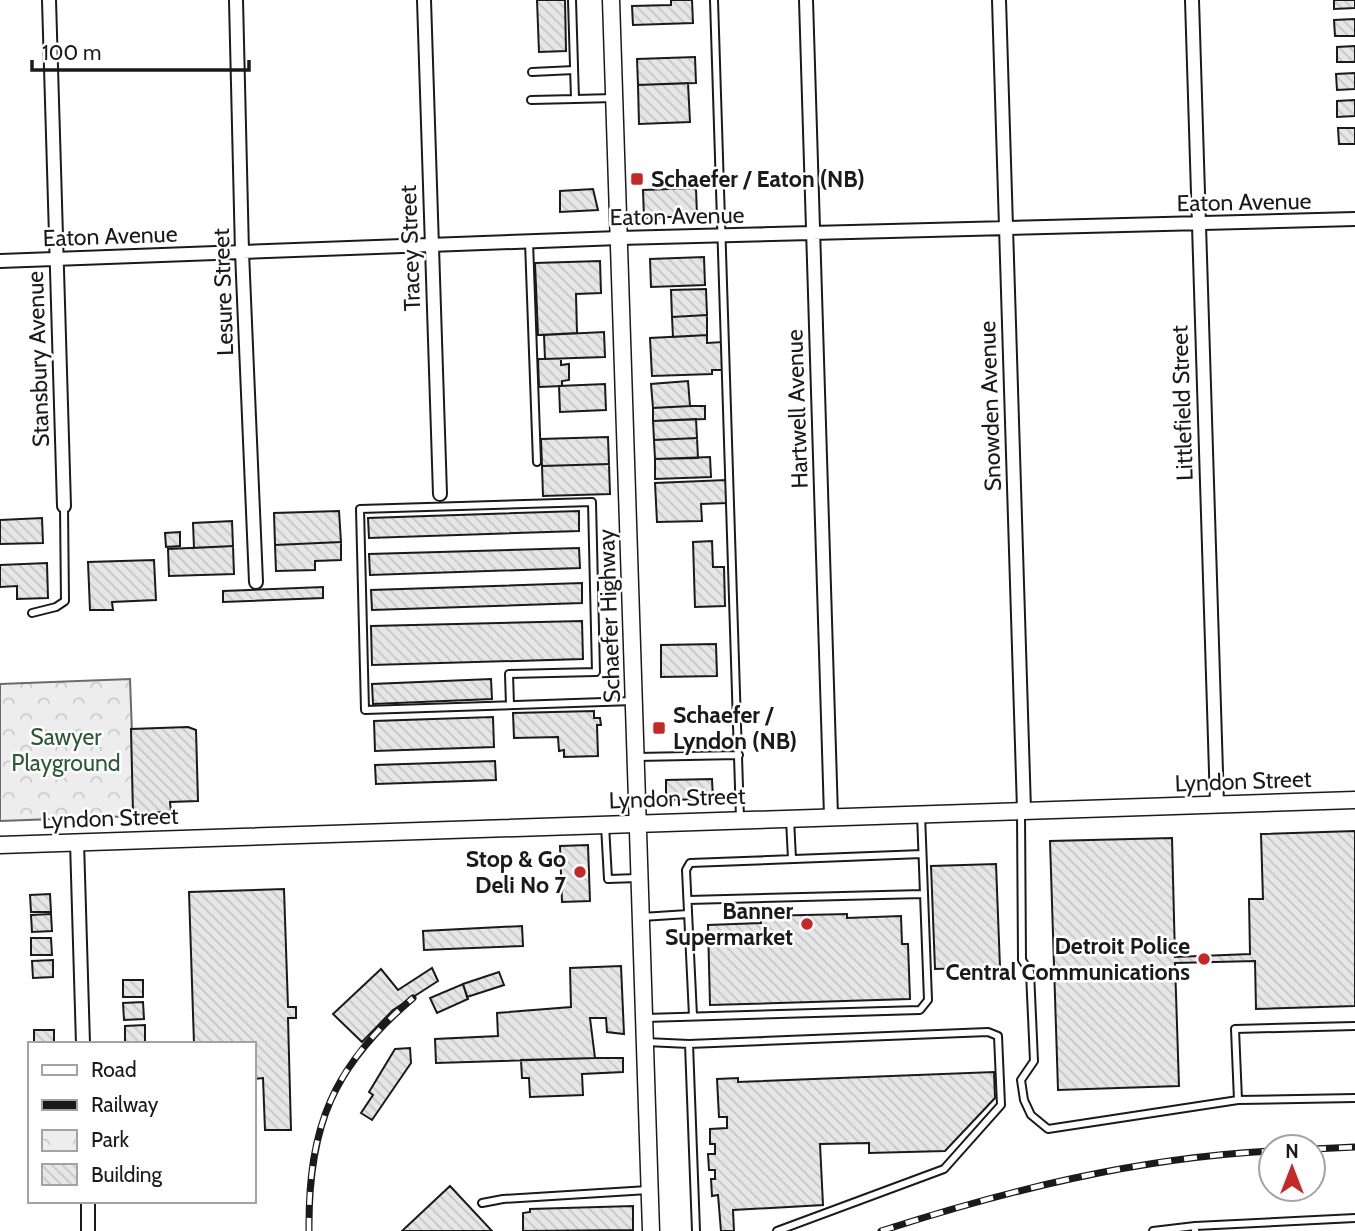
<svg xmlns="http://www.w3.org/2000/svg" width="1355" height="1231" viewBox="0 0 1355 1231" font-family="Cabin,sans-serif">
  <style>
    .park { fill: url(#park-crowns); stroke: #6a6a6a; stroke-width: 2 }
    .building { fill: url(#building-back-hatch); stroke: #1a1a1a; stroke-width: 2 }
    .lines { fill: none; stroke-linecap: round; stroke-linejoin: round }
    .service-casing { stroke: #1a1a1a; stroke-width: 10 }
    .minor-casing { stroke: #1a1a1a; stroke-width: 16 }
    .tertiary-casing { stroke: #1a1a1a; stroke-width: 19 }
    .service { stroke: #fff; stroke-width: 6 }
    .minor { stroke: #fff; stroke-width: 12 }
    .tertiary { stroke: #fff; stroke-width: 16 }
    .rail-casing { stroke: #1a1a1a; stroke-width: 7 }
    .rail { stroke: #fff; stroke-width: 4.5; stroke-dasharray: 13; stroke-linecap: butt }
    .poi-dot { fill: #c62828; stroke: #fff; stroke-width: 2.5 }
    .labels { text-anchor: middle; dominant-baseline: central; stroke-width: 5; stroke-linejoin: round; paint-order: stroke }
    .poi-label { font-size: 23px; font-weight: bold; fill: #1a1a1a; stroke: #fff; text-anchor: end }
    .street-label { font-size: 23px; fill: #1a1a1a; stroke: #fff }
    .park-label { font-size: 23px; fill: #2b5a34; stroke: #fff }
  </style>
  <defs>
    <pattern id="park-crowns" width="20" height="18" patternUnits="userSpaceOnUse" patternTransform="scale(1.75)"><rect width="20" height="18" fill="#ededed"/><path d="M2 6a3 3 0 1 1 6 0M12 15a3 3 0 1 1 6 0" fill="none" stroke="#cbcbcb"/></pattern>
    <pattern id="building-back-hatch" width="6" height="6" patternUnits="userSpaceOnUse" patternTransform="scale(1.75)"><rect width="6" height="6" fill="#e6e6e6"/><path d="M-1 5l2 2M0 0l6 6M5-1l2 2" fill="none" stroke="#c5c5c5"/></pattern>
  </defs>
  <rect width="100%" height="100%" fill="#fff"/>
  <path class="park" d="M 130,679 L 135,816 L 0,821 L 0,684 Z"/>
  <path class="building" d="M 537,0 L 565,0 L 566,51 L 539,52 Z
    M 671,0 L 692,0 L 693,23 L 633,25 L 632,6 L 671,5 Z
    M 1334,0 L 1355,0 L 1355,8 L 1334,9 Z
    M 1355,19 L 1355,36 L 1335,36 L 1334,20 Z
    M 1355,46 L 1355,62 L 1337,62 L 1337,47 Z
    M 695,57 L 696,83 L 638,85 L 637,59 Z
    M 1355,73 L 1355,89 L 1337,90 L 1336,74 Z
    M 688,83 L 690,122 L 639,124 L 638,85 Z
    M 1355,100 L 1355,116 L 1337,117 L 1337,101 Z
    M 1338,128 L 1355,128 L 1355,144 L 1339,144 Z
    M 696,188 L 697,216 L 644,218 L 643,190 Z
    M 593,189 L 598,210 L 560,212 L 560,191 Z
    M 704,257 L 705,285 L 651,287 L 650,259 Z
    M 600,261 L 601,293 L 576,294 L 577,333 L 538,335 L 535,263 Z
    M 706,289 L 707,315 L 672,317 L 671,290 Z
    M 707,315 L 707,335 L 673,337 L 672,317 Z
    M 604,332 L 605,357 L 545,359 L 544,335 Z
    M 707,335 L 707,343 L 723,342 L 724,370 L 712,370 L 712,374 L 652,376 L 650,338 Z
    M 538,359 L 561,359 L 561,365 L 569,364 L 569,380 L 562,381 L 562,386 L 539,387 Z
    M 688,381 L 690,406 L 653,408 L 651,384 Z
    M 605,384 L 606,410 L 560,412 L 559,386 Z
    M 690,406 L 705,406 L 705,419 L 653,421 L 653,408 Z
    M 696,419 L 697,438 L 654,440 L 653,421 Z
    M 608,437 L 609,464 L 542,466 L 541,439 Z
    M 697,438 L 698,458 L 655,459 L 654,440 Z
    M 710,457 L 711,477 L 655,479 L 655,459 Z
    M 609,464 L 610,494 L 543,496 L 542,466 Z
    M 726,480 L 727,503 L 701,504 L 702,521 L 657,522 L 655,483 Z
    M 339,511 L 341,542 L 275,545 L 274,513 Z
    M 579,511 L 579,531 L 369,538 L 368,518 Z
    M 42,518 L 43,543 L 0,544 L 0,520 Z
    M 232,521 L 233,546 L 194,548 L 193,523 Z
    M 180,532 L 180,546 L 166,547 L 165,533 Z
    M 712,541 L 713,567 L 724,567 L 725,606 L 695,607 L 693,542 Z
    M 341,542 L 341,560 L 315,561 L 315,570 L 276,571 L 275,545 Z
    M 233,546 L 234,574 L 169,576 L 168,549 Z
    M 579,548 L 580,568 L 370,575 L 369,554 Z
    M 154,560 L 156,600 L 112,602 L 113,610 L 90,610 L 88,562 Z
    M 47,563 L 48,598 L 17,599 L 17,586 L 0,587 L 0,565 Z
    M 582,583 L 582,603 L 372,610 L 371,590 Z
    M 323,587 L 323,598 L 223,602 L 223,591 Z
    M 582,621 L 583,659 L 372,665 L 371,626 Z
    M 716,644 L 717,676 L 661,677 L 661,645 Z
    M 491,679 L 492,699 L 373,704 L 372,684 Z
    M 594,711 L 594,718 L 600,718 L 601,725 L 597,725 L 598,756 L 564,757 L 564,750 L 559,751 L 558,737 L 514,738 L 513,713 Z
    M 493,717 L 494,747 L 375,751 L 374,721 Z
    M 188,727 L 196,730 L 198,801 L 170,802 L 171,812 L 133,813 L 131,729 Z
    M 495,761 L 496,780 L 376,784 L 375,765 Z
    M 712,779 L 713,799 L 666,800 L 666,780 Z
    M 1355,831 L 1355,1006 L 1256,1009 L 1255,961 L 1175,963 L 1179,1086 L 1058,1090 L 1050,841 L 1172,838 L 1175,957 L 1250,954 L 1249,899 L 1263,899 L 1261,834 Z
    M 588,845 L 590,901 L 562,902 L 560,846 Z
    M 996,864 L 1000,967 L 935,969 L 931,866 Z
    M 284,889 L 288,1007 L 296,1007 L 296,1018 L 288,1018 L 291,1130 L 265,1130 L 263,1078 L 254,1079 L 254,1044 L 194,1044 L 189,892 Z
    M 50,894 L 51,912 L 31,912 L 30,895 Z
    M 51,914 L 52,931 L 32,932 L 31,915 Z
    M 847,914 L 847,918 L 901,916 L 902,944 L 908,944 L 910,999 L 710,1005 L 708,925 L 761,923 L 761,916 Z
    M 522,926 L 523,946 L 424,950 L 423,931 Z
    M 31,938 L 51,938 L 52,955 L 31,955 Z
    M 53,960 L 53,977 L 33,978 L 32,961 Z
    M 621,966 L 624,1034 L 607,1032 L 606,1018 L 590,1018 L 595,1058 L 436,1063 L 435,1039 L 498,1036 L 497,1013 L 571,1007 L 570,968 Z
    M 432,968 L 438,981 L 393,1010 L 362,1042 L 333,1014 L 381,969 L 398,990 Z
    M 499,972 L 504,985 L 467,997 L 463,984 Z
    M 123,980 L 143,980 L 143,997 L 123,997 Z
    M 463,984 L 468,999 L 437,1013 L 430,998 Z
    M 143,1002 L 144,1019 L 124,1020 L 123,1003 Z
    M 145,1025 L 145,1042 L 125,1043 L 125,1026 Z
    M 34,1030 L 54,1030 L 54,1044 L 34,1044 Z
    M 410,1048 L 411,1063 L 372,1120 L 361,1113 L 373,1095 L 369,1092 L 395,1049 Z
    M 595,1058 L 623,1058 L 623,1072 L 582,1074 L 583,1095 L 530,1097 L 529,1078 L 522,1078 L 521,1060 Z
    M 994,1072 L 995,1098 L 945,1151 L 869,1153 L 869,1143 L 820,1144 L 823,1205 L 733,1210 L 734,1231 L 721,1231 L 718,1195 L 712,1196 L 711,1179 L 715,1179 L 715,1170 L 709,1170 L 708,1154 L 715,1154 L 715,1144 L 710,1144 L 710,1129 L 727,1128 L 727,1117 L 719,1117 L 717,1079 L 738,1078 L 738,1082 Z
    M 450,1186 L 492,1231 L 402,1231 Z
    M 633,1206 L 633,1230 L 523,1231 L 523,1213 L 530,1212 L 530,1209 Z"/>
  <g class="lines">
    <g class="service-casing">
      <path id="service" d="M 572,0 L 575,99 L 614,98
        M 714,0 L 740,819
        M 532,72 L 574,70
        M 531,100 L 575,99
        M 529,242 L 537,462
        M 32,613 L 56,607 L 65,601 L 64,506
        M 510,705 L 509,674 L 596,672 L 592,502 L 360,509 L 365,710 L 633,701
        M 637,757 L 739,755
        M 1021,814 L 1022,960 L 1030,972 L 1034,1061 L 1021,1080 L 1024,1100 L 1031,1115 L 1048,1129 L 1238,1100 L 1355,1098
        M 790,819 L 792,859
        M 605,825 L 608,879 L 638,878
        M 688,900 L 923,894
        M 642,917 L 688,914
        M 693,1016 L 686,870 L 690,863 L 922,854
        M 645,1018 L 920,1010 L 928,1000 L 921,814
        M 646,1042 L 689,1044 L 988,1032 L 998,1036 L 1001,1105 L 944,1169 L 777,1231
        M 689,1044 L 696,1231
        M 1238,1100 L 1235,1029 L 1355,1026
        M 482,1203 L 503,1199 L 648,1190
        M 1195,1226 L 1355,1218
        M 1153,1231 L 1195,1226 L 1195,1231"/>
    </g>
    <g class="minor-casing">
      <path id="minor" d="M 49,0 L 64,506
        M 236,0 L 242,252 L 256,582
        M 424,0 L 440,494
        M 806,0 L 831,816
        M 999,0 L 1024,810
        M 1192,0 L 1217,804
        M 0,261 L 619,238 L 1355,219
        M 77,842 L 83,1044
        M 88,1201 L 88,1231"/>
    </g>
    <g class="tertiary-casing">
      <path id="tertiary" d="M 611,0 L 651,1231
        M 0,845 L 1355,800"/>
    </g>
    <use href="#service" class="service"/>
    <use href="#minor" class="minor"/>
    <use href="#tertiary" class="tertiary"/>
    <g class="rail-casing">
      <path id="rail" d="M 1313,1149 L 1355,1147
        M 309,1231 C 308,1126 333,1066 413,998
        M 881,1231 C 1008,1190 1137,1158 1271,1151"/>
    </g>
    <use href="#rail" class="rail"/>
  </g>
  <g class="poi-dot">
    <rect x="630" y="172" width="14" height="14" rx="3.5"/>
    <rect x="652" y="721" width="14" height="14" rx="3.5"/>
    <circle cx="580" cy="872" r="7"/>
    <circle cx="807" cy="924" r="7"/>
    <circle cx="1204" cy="959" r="7"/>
  </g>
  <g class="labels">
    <g class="poi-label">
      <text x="651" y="179" text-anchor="start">Schaefer / Eaton (NB)</text>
      <text x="673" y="715" text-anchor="start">Schaefer /<tspan x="673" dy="26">Lyndon (NB)</tspan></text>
      <text x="566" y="859">Stop &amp; Go<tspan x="566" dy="26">Deli No 7</tspan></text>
      <text x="793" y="911">Banner<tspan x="793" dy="26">Supermarket</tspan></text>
      <text x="1190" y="946">Detroit Police<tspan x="1190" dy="26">Central Communications</tspan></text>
    </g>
    <g class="street-label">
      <text transform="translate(1244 202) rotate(-1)">Eaton Avenue</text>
      <text transform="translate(677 216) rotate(-1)">Eaton Avenue</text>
      <text transform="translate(110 236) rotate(-2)">Eaton Avenue</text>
      <text transform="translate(410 248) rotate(-92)">Tracey Street</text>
      <text transform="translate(223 292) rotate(-92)">Lesure Street</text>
      <text transform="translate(38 359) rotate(-92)">Stansbury Avenue</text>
      <text transform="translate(1182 403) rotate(-92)">Littlefield Street</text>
      <text transform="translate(990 406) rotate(-92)">Snowden Avenue</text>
      <text transform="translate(797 409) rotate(-92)">Hartwell Avenue</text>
      <text transform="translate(609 616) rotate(-92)">Schaefer Highway</text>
      <text transform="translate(1243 781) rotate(-2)">Lyndon Street</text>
      <text transform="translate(677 798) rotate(-2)">Lyndon Street</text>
      <text transform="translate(110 818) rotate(-2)">Lyndon Street</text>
    </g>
    <g class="park-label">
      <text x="66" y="737">Sawyer<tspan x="66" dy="26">Playground</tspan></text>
    </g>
  </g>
  <rect x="28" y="1042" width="228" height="161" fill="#ffffff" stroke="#a3a3a3" stroke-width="2"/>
  <rect x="42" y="1065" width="35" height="10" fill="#ffffff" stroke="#a3a3a3" stroke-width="2"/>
  <text x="91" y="1077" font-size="21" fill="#1a1a1a">Road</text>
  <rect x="42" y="1100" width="35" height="10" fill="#1a1a1a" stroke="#a3a3a3" stroke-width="2"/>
  <text x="91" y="1112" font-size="21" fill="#1a1a1a">Railway</text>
  <rect x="42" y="1130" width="35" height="21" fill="url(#park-crowns)" stroke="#a3a3a3" stroke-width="2"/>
  <text x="91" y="1147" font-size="21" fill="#1a1a1a">Park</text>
  <rect x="42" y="1164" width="35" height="21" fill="url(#building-back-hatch)" stroke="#a3a3a3" stroke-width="2"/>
  <text x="91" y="1182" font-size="21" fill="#1a1a1a">Building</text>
  <g transform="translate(1292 1168)"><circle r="33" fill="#ffffff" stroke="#a3a3a3" stroke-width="2"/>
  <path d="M0-5L12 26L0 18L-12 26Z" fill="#c62828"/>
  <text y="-10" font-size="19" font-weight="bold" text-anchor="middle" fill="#1a1a1a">N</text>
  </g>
  <path d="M32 60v10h217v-10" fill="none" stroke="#1a1a1a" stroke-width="3.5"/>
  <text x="42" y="60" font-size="21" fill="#1a1a1a" stroke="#ffffff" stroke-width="5" paint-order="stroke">100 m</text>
</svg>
